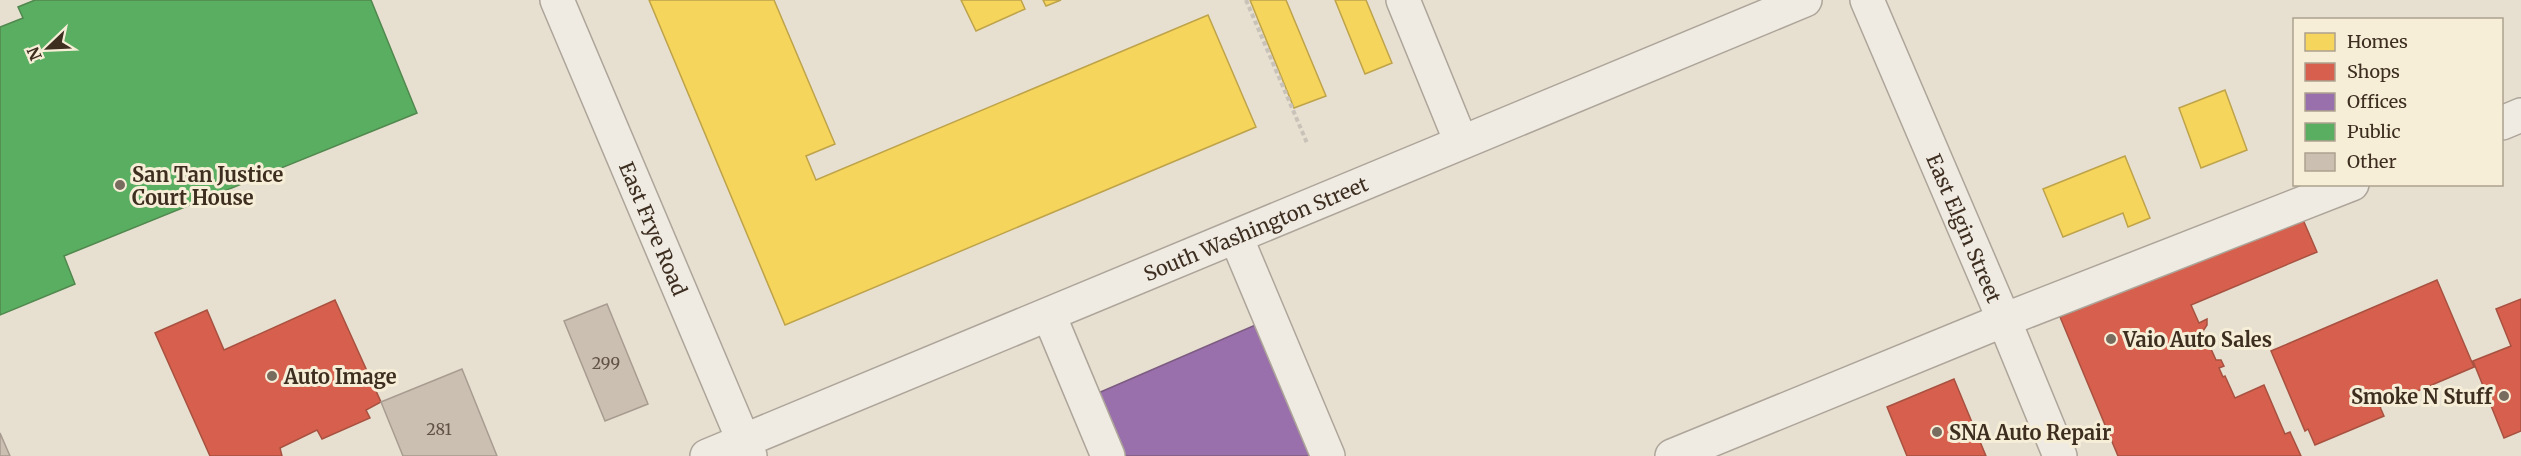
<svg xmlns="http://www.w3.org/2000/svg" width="2521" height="456" viewBox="0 0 2521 456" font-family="Merriweather,serif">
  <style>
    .homes { fill: #f6d55c; stroke: #bea34a; stroke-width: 1.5 }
    .shops { fill: #d6604d; stroke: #a85140; stroke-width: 1.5 }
    .offices { fill: #9970ab; stroke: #7d5c81; stroke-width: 1.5 }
    .public { fill: #5aae61; stroke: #51884e; stroke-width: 1.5 }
    .building { fill: #cbbfb2; stroke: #a89c90; stroke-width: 1.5 }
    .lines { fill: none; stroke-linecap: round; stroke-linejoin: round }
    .minor-casing { stroke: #ada599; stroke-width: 36 }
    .path { stroke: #c8c2b9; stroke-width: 4; stroke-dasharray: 4.5 3; stroke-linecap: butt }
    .minor { stroke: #efebe3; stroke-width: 33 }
    .poi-dot { fill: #786c5e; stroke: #f7eed8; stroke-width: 2 }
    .labels { text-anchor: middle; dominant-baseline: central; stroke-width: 6; stroke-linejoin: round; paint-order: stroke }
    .number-label { font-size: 16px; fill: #605244 }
    .poi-label { font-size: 20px; font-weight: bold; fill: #3d2e20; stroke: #f7eed8; text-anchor: start }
    .street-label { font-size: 20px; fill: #3d2e20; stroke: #f7eed8 }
  </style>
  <rect width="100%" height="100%" fill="#e7e0d1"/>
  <path class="homes" d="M 649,0 L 774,0 L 835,144 L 806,156 L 816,180 L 1208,15 L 1256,127 L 785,325 Z
    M 961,0 L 1021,0 L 1025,9 L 976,31 Z
    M 1043,0 L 1061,0 L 1046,6 Z
    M 1250,0 L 1286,0 L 1326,96 L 1294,108 Z
    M 1335,0 L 1366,0 L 1392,63 L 1365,74 Z
    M 2225,90 L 2247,150 L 2201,168 L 2179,108 Z
    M 2125,156 L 2150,218 L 2128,227 L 2123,213 L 2063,237 L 2043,189 Z"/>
  <path class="shops" d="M 2301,215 L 2317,252 L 2191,305 L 2199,323 L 2207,319 L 2207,325 L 2203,331 L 2216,360 L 2221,360 L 2224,366 L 2219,368 L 2223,377 L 2225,376 L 2235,398 L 2264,385 L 2285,434 L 2290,432 L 2301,456 L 2118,456 L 2060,317 Z
    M 2437,280 L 2474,367 L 2380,407 L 2384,416 L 2315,445 L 2308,429 L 2305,431 L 2271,351 Z
    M 2521,299 L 2521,431 L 2504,438 L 2473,361 L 2511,346 L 2496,309 Z
    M 335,300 L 381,402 L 366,410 L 370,418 L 322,439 L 317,430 L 280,448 L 282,456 L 210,456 L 155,333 L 207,310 L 224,350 Z
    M 1954,379 L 1986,456 L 1907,456 L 1887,407 Z"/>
  <path class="offices" d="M 1260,323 L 1311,456 L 1123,456 L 1096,394 Z"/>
  <path class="public" d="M 35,0 L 371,0 L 417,113 L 64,256 L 75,284 L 0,315 L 0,27 L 23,18 L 18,7 Z"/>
  <path class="building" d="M 607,304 L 648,404 L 605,421 L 564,321 Z
    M 462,369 L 497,456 L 403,456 L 381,402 Z
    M 0,433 L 10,456 L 0,456 Z"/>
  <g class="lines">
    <g class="minor-casing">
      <g id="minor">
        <path id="s1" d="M 557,0 L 750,456"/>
        <path d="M 1403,0 L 1461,142"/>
        <path id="s2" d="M 1867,0 L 2004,320 L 2060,456"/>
        <path d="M 2502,123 L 2521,115"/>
        <path d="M 1236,237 L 1328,456"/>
        <path d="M 1049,315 L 1108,456"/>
        <path id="s3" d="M 707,456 L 1805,0"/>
        <path d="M 1672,456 L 2004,320 L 2352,184"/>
      </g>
    </g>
    <path class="path" d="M 1246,0 L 1307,143"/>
    <use href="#minor" class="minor"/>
  </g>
  <g class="poi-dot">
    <circle cx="120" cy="185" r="6"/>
    <circle cx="2111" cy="339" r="6"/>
    <circle cx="272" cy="376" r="6"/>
    <circle cx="2504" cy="396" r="6"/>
    <circle cx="1937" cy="432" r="6"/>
  </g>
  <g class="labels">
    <g class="number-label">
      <text x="606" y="363">299</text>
      <text x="439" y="429">281</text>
    </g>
    <g class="poi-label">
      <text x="132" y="174">San Tan Justice<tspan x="132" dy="23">Court House</tspan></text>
      <text x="2123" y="339">Vaio Auto Sales</text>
      <text x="284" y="376">Auto Image</text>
      <text x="2492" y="396" text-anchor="end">Smoke N Stuff</text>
      <text x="1949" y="432">SNA Auto Repair</text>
    </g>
    <g class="street-label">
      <text stroke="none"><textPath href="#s2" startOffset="248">East Elgin Street</textPath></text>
      <text stroke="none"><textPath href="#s1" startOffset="248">East Frye Road</textPath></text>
      <text stroke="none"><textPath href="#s3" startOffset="594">South Washington Street</textPath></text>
    </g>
  </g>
  <rect x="2293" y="18" width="210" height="168" fill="#f7eed8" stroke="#ada18e" stroke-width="1.5"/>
  <rect x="2305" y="33" width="30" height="18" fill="#f6d55c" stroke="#ada18e" stroke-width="1.5"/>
  <text x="2347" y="48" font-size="18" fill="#3d2e20">Homes</text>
  <rect x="2305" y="63" width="30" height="18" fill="#d6604d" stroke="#ada18e" stroke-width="1.5"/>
  <text x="2347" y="78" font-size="18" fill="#3d2e20">Shops</text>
  <rect x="2305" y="93" width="30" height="18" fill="#9970ab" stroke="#ada18e" stroke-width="1.5"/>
  <text x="2347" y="108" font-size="18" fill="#3d2e20">Offices</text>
  <rect x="2305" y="123" width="30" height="18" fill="#5aae61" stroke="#ada18e" stroke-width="1.5"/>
  <text x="2347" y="138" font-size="18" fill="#3d2e20">Public</text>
  <rect x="2305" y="153" width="30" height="18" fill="#cbbfb2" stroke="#ada18e" stroke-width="1.5"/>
  <text x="2347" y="168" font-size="18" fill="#3d2e20">Other</text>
  <g transform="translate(48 48) rotate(247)" stroke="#f7eed8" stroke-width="4.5" paint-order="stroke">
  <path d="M0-4.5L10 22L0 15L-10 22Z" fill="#3d2e20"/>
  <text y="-9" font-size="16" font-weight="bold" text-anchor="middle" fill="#3d2e20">N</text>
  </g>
</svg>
